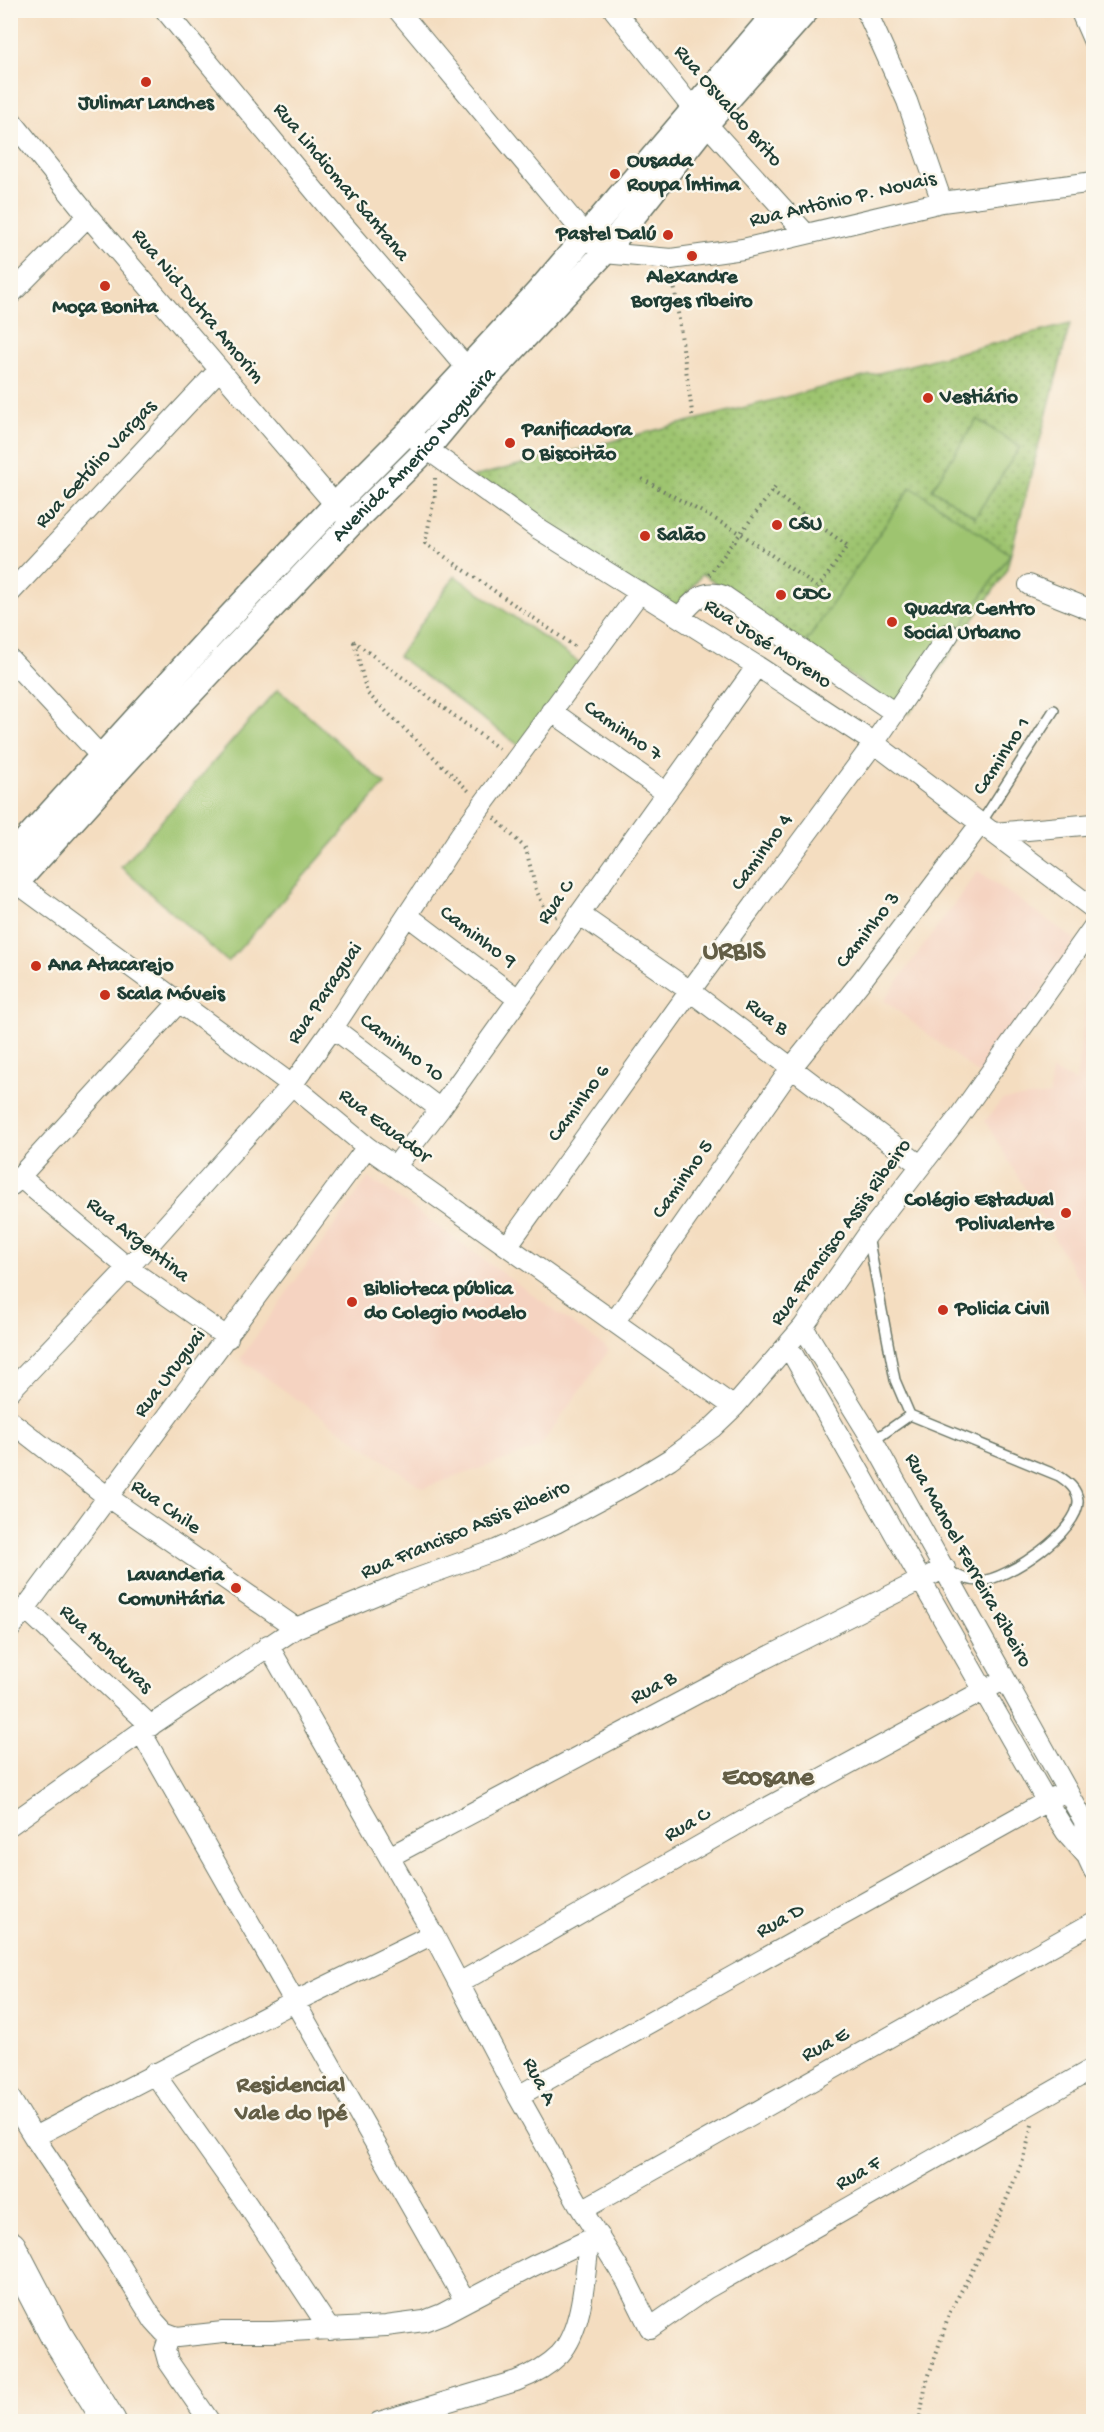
<svg xmlns="http://www.w3.org/2000/svg" width="1104" height="2432" viewBox="0 0 1104 2432" font-family="'Gochi Hand',sans-serif">
  <style>
    .built { fill: #f5d3c1 }
    .park { fill: url(#park-dots); stroke: #5e8052; stroke-width: 1.5 }
    .garden { fill: #9ec46f; stroke: #5e8052; stroke-width: 1.5 }
    .lines { fill: none; stroke-linecap: round; stroke-linejoin: round }
    .service-casing { stroke: #6a7565; stroke-width: 12 }
    .minor-casing { stroke: #6a7565; stroke-width: 22 }
    .tertiary-casing { stroke: #6a7565; stroke-width: 27 }
    .trunk-casing { stroke: #6a7565; stroke-width: 34 }
    .path { stroke: #6a7565; stroke-width: 4; stroke-dasharray: 1.5 4.5; stroke-linecap: butt }
    .service { stroke: #fff; stroke-width: 9 }
    .minor { stroke: #fff; stroke-width: 20 }
    .tertiary { stroke: #fff; stroke-width: 24 }
    .trunk { stroke: #fff; stroke-width: 32 }
    .poi-dot { fill: #c8321e; stroke: #fbf7ec; stroke-width: 2 }
    .labels { text-anchor: middle; dominant-baseline: central; stroke-width: 5; stroke-linejoin: round; paint-order: stroke }
    .poi-label { font-size: 21px; font-weight: bold; fill: #1f3d34; stroke: #fbf7ec; text-anchor: start }
    .street-label { font-size: 21px; fill: #1f3d34; stroke: #fbf7ec }
    .quarter-label { font-size: 24px; font-weight: bold; fill: #635e46; stroke: #fbf7ec }
    .district-label { font-size: 27px; font-weight: bold; fill: #635e46; stroke: #fbf7ec }
  </style>
  <defs>
    <pattern id="park-dots" width="8" height="8" patternUnits="userSpaceOnUse" patternTransform="scale(1.5)"><rect width="8" height="8" fill="#9ec46f"/><path d="M2 2h.1M6 6h.1" fill="none" stroke="#80a05c" stroke-width="1.8" stroke-linecap="round"/></pattern>
  </defs>
  <rect width="100%" height="100%" fill="#fbf7ec"/>
  <filter id="ink" filterUnits="userSpaceOnUse"><feTurbulence type="fractalNoise" baseFrequency=".0167" numOctaves="2"/><feDisplacementMap in="SourceGraphic" scale="12" xChannelSelector="R" yChannelSelector="G"/><feConvolveMatrix kernelMatrix="1 2 1 2 8 2 1 2 1" color-interpolation-filters="sRGB"/></filter>
  <filter id="wash" filterUnits="userSpaceOnUse"><feTurbulence type="fractalNoise" baseFrequency=".008" numOctaves="4" result="noise"/><feDisplacementMap in="SourceGraphic" scale="24" xChannelSelector="R" yChannelSelector="G"/><feGaussianBlur stdDeviation="1.35" result="paint"/><feColorMatrix in="noise" values="0 0 0 0 0 0 0 0 0 0 0 0 0 0 0 0 0 1.4 0 .05"/><feComposite in="paint" operator="in"/></filter>
  <g filter="url(#wash)">
    <rect width="100%" height="100%" fill="#f4ddc0"/>
    <path class="built" d="M 978,871 L 1076,940 L 981,1076 L 884,1000 Z
      M 1093,974 L 1093,1304 L 985,1121 L 1002,1100 L 1050,1095 L 1051,1070 L 1076,1082 L 1088,982 Z
      M 368,1178 L 386,1189 L 609,1350 L 539,1448 L 423,1488 L 240,1359 Z"/>
    <path class="park" d="M 1070,324 L 1006,572 L 909,714 L 702,574 L 668,620 L 472,477 Z"/>
    <path class="garden" d="M 977,419 L 1020,447 L 975,517 L 932,489 Z
      M 911,487 L 1010,554 L 904,712 L 805,644 Z
      M 455,576 L 583,665 L 521,747 L 398,656 Z
      M 278,689 L 385,784 L 228,962 L 121,867 Z"/>
  </g>
  <g filter="url(#ink)">
    <g class="lines">
      <g class="service-casing">
        <path id="service" d="M 981,823 L 1054,710
          M 868,1236 L 895,1380 L 910,1415 L 1059,1476 C 1068,1482 1077,1489 1078,1500 C 1081,1530 1007,1580 980,1581 C 968,1581 959,1577 950,1571
          M 873,1441 L 910,1415"/>
      </g>
      <g class="minor-casing">
        <path id="minor" d="M 165,10 L 328,207 L 468,369 L 478,378
          M 398,10 L 585,235 L 604,253 L 671,259 L 743,249 L 942,202 L 1094,182
          M 614,10 L 693,109 L 806,234
          M 866,10 L 907,101 L 942,202
          M 1080,10 L 1094,42
          M 10,119 L 88,216 L 344,515
          M 10,295 L 88,216
          M 408,432 L 427,449 L 540,530 L 757,666 L 874,743 L 1094,909
          M 1029,585 L 1094,611
          M 10,593 L 219,370
          M 679,617 C 693,603 702,587 724,596 L 895,713
          M 10,659 L 111,767
          M 551,711 L 665,792
          M 994,833 L 1094,824
          M 10,878 L 292,1085 L 367,1147 L 734,1407
          M 579,914 L 690,991 L 920,1165
          M 408,916 L 518,999
          M 333,1028 L 440,1109
          M 395,1167 L 440,1109 L 757,666
          M 20,1177 L 128,1268 L 228,1338
          M 12,1185 L 179,1002
          M 508,1245 L 690,991 L 874,743 L 949,634
          M 615,1321 L 792,1067 L 862,980 L 981,823
          M 803,1327 L 873,1441 L 1084,1821 L 1087,1856
          M 788,1346 L 1047,1802 L 1066,1832 L 1087,1856 L 1094,1871
          M 10,1391 L 128,1268 L 292,1085 L 333,1028 L 460,835 L 640,592
          M 10,1421 L 109,1498 L 296,1628
          M 26,1609 L 151,1726
          M 10,1629 L 367,1147
          M 268,1645 L 433,1934 L 518,2096 L 582,2210 L 627,2282 L 650,2328 L 706,2289 L 1094,2068
          M 141,1732 L 465,2301
          M 10,1825 L 141,1732 L 296,1628 L 399,1585 L 496,1550 L 556,1523 L 629,1484 L 670,1459 L 712,1428 L 734,1407 L 803,1327 L 868,1234 L 958,1118 L 1094,926
          M 389,1857 L 730,1676 L 945,1568
          M 459,1983 L 752,1816 L 1005,1679
          M 154,2073 L 247,2204 L 330,2330
          M 518,2096 L 1067,1790
          M 10,2098 L 34,2137 L 118,2262 L 154,2321 L 164,2332 L 177,2337 L 223,2332 L 272,2332 L 386,2326 L 424,2321 L 442,2314 L 533,2266 L 599,2235
          M 34,2137 L 294,2002 L 433,1934
          M 582,2210 L 1094,1922
          M 170,2335 L 165,2350 L 168,2361 L 210,2422
          M 379,2422 L 516,2381 C 532,2375 548,2366 560,2354 C 583,2329 585,2274 589,2241"/>
      </g>
      <g class="tertiary-casing">
        <g id="tertiary">
          <path d="M 10,857 L 215,632 L 335,505 L 408,432 L 537,293 L 778,10"/>
          <path id="s1" d="M 10,890 L 138,749 L 352,523 L 427,449 L 483,382 L 604,253 L 707,123 L 807,10"/>
        </g>
      </g>
      <g class="trunk-casing">
        <path id="trunk" d="M 10,2247 L 56,2335 L 110,2422"/>
      </g>
      <path class="path" d="M 673,277 L 693,419
        M 435,478 L 435,495 L 425,543 L 577,648
        M 642,479 L 740,533 L 834,599
        M 772,492 L 848,546 L 818,588
        M 709,575 L 777,485
        M 353,641 L 502,751
        M 354,642 L 367,693 L 471,793
        M 495,818 L 526,849 L 536,890 L 544,906 L 554,917 L 557,916
        M 919,2422 L 926,2384 L 950,2312 L 992,2233 L 1024,2158 L 1032,2125"/>
      <use href="#service" class="service"/>
      <use href="#minor" class="minor"/>
      <use href="#tertiary" class="tertiary"/>
      <use href="#trunk" class="trunk"/>
    </g>
  </g>
  <g class="poi-dot">
    <circle cx="146" cy="82" r="6"/>
    <circle cx="615" cy="174" r="6"/>
    <circle cx="668" cy="235" r="6"/>
    <circle cx="692" cy="256" r="6"/>
    <circle cx="105" cy="286" r="6"/>
    <circle cx="928" cy="398" r="6"/>
    <circle cx="510" cy="443" r="6"/>
    <circle cx="777" cy="525" r="6"/>
    <circle cx="645" cy="536" r="6"/>
    <circle cx="781" cy="595" r="6"/>
    <circle cx="892" cy="622" r="6"/>
    <circle cx="36" cy="966" r="6"/>
    <circle cx="105" cy="995" r="6"/>
    <circle cx="1066" cy="1213" r="6"/>
    <circle cx="352" cy="1302" r="6"/>
    <circle cx="943" cy="1310" r="6"/>
    <circle cx="236" cy="1588" r="6"/>
  </g>
  <g class="labels">
    <g class="poi-label">
      <text x="146" y="104" text-anchor="middle">Julimar Lanches</text>
      <text x="627" y="162">Ousada<tspan x="627" dy="24">Roupa Íntima</tspan></text>
      <text x="656" y="235" text-anchor="end">Pastel Dalú</text>
      <text x="692" y="278" text-anchor="middle">Alexandre<tspan x="692" dy="24">Borges ribeiro</tspan></text>
      <text x="105" y="308" text-anchor="middle">Moça Bonita</text>
      <text x="940" y="398">Vestiário</text>
      <text x="522" y="431">Panificadora<tspan x="522" dy="24">O Biscoitão</tspan></text>
      <text x="789" y="525">CSU</text>
      <text x="657" y="536">Salão</text>
      <text x="793" y="595">CDC</text>
      <text x="904" y="610">Quadra Centro<tspan x="904" dy="24">Social Urbano</tspan></text>
      <text x="48" y="966">Ana Atacarejo</text>
      <text x="117" y="995">Scala Móveis</text>
      <text x="1054" y="1201" text-anchor="end">Colégio Estadual<tspan x="1054" dy="24">Polivalente</tspan></text>
      <text x="364" y="1290">Biblioteca pública<tspan x="364" dy="24">do Colegio Modelo</tspan></text>
      <text x="955" y="1310">Policia Civil</text>
      <text x="224" y="1576" text-anchor="end">Lavanderia<tspan x="224" dy="24">Comunitária</tspan></text>
    </g>
    <g class="street-label">
      <text transform="translate(727 107) rotate(49)">Rua Osvaldo Brito</text>
      <text transform="translate(340 183) rotate(50)">Rua Lindiomar Santana</text>
      <text transform="translate(843 201) rotate(-13)">Rua Antônio P. Novais</text>
      <text transform="translate(197 307) rotate(50)">Rua Nid Dutra Amorim</text>
      <text stroke="none"><textPath href="#s1" startOffset="594">Avenida Americo Nogueira</textPath></text>
      <text transform="translate(97 465) rotate(-47)">Rua Getúlio Vargas</text>
      <text transform="translate(767 645) rotate(33)">Rua José Moreno</text>
      <text transform="translate(622 732) rotate(35)">Caminho 7</text>
      <text transform="translate(1003 757) rotate(-57)">Caminho 1</text>
      <text transform="translate(763 853) rotate(-54)">Caminho 4</text>
      <text transform="translate(557 903) rotate(-55)">Rua C</text>
      <text transform="translate(869 931) rotate(-52)">Caminho 3</text>
      <text transform="translate(477 938) rotate(37)">Caminho 9</text>
      <text transform="translate(326 994) rotate(-56)">Rua Paraguai</text>
      <text transform="translate(766 1018) rotate(37)">Rua B</text>
      <text transform="translate(401 1049) rotate(37)">Caminho 10</text>
      <text transform="translate(580 1104) rotate(-54)">Caminho 6</text>
      <text transform="translate(384 1127) rotate(37)">Rua Ecuador</text>
      <text transform="translate(684 1180) rotate(-55)">Caminho 5</text>
      <text transform="translate(842 1233) rotate(-54)">Rua Francisco Assis Ribeiro</text>
      <text transform="translate(137 1241) rotate(38)">Rua Argentina</text>
      <text transform="translate(171 1374) rotate(-53)">Rua Uruguai</text>
      <text transform="translate(165 1508) rotate(35)">Rua Chile</text>
      <text transform="translate(466 1531) rotate(-23)">Rua Francisco Assis Ribeiro</text>
      <text transform="translate(967 1561) rotate(61)">Rua Manoel Ferreira Ribeiro</text>
      <text transform="translate(105 1650) rotate(43)">Rua Honduras</text>
      <text transform="translate(654 1689) rotate(-28)">Rua B</text>
      <text transform="translate(688 1826) rotate(-30)">Rua C</text>
      <text transform="translate(781 1922) rotate(-29)">Rua D</text>
      <text transform="translate(826 2046) rotate(-29)">Rua E</text>
      <text transform="translate(538 2082) rotate(62)">Rua A</text>
      <text transform="translate(859 2175) rotate(-30)">Rua F</text>
    </g>
    <g class="quarter-label">
      <text x="291" y="2086">Residencial<tspan x="291" dy="28">Vale do Ipé</tspan></text>
    </g>
    <g class="district-label">
      <text x="734" y="953">URBIS</text>
      <text x="768" y="1779">Ecosane</text>
    </g>
  </g>
  <rect width="1104" height="2432" fill="none" stroke="#fbf7ec" stroke-width="36"/>
</svg>
